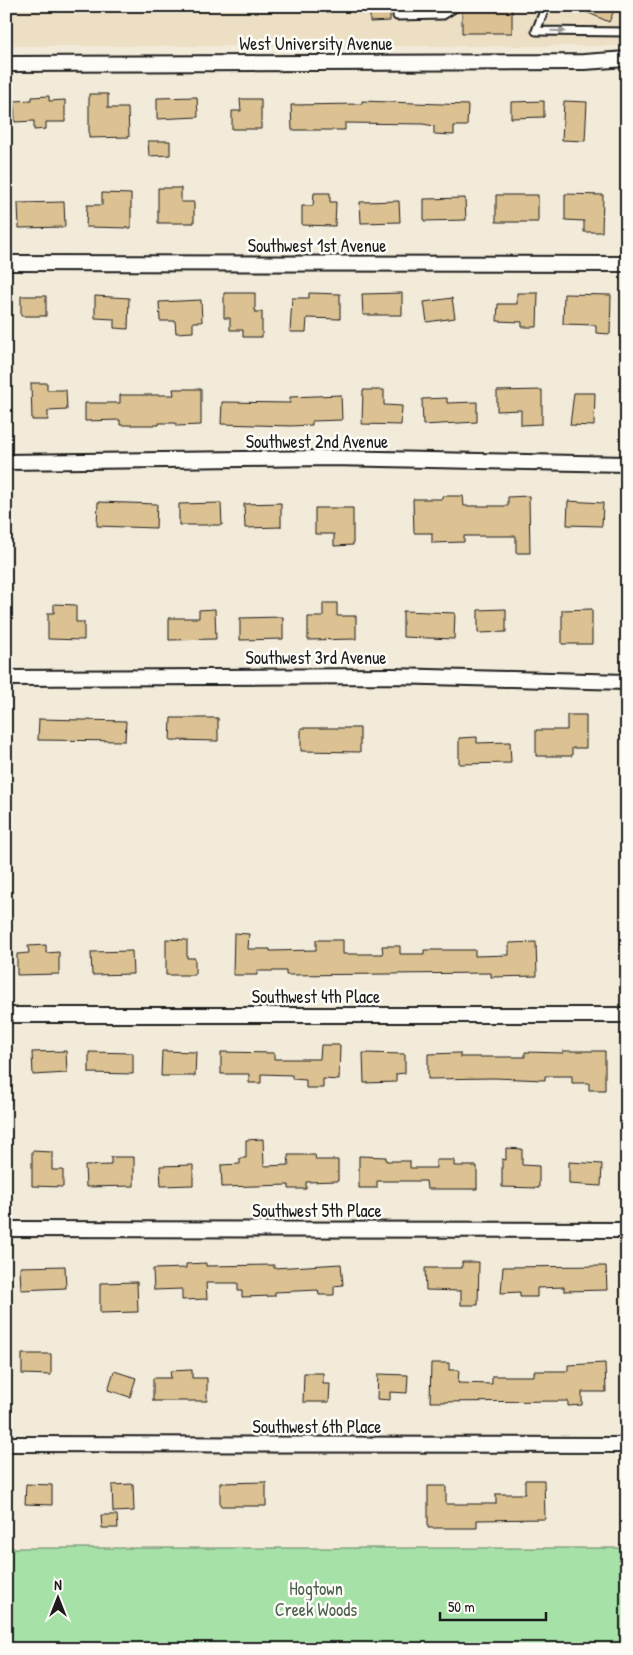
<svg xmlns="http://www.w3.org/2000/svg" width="633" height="1655" viewBox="0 0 633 1655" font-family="'Patrick Hand',sans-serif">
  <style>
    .built { fill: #ecdfc4 }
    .green { fill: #a6e1a7; stroke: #617e62 }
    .building { fill: #dcc292; stroke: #1c1c1c }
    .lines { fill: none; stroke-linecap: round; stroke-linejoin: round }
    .lane-casing { stroke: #1c1c1c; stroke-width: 11 }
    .street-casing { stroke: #1c1c1c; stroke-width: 18 }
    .lane { stroke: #fdfcf7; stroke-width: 7 }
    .street { stroke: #fdfcf7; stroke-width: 14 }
    .oneway { fill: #989794 }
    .labels { text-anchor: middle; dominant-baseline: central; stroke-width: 5; stroke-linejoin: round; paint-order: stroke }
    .street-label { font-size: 18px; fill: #1c1c1c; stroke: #fdfcf7 }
    .park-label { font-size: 18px; fill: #4c614d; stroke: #fdfcf7 }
  </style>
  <rect width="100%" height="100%" fill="#f3ebd9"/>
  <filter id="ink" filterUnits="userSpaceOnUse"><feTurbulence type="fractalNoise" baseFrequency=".02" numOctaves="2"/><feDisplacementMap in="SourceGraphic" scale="10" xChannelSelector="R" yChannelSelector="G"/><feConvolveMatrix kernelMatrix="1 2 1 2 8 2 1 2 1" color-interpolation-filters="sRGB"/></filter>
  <g filter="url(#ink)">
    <path class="built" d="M 6,6 L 627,6 L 627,46 L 6,46 Z"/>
    <path class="green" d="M 6,1548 L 627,1548 L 627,1649 L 6,1649 Z"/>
    <path class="building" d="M 370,6 L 390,6 L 390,21 L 370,22 Z
      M 573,6 L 616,6 L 609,22 Z
      M 512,7 L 512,33 L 462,33 L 462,8 Z
      M 89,94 L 108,94 L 108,108 L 128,108 L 129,137 L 89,138 Z
      M 49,96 L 49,101 L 65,100 L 65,122 L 46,122 L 46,129 L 34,130 L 34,121 L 15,122 L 14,101 L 32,100 L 32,97 Z
      M 197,97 L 198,117 L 157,119 L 157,98 Z
      M 240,99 L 261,99 L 261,129 L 232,129 L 232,111 L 241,111 Z
      M 362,101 L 468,105 L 467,126 L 454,126 L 454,135 L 434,134 L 434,126 L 423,124 L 345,123 L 345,130 L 292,130 L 291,105 L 362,104 Z
      M 544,101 L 544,117 L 511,118 L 511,102 Z
      M 564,101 L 587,102 L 585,141 L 562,140 Z
      M 148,141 L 170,141 L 170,155 L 149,156 Z
      M 158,188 L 181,188 L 181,202 L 194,202 L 194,223 L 158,223 Z
      M 102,193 L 131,194 L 131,228 L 86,227 L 87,205 L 102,205 Z
      M 314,193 L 330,193 L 330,202 L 336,202 L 335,226 L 302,225 L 302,206 L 313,206 Z
      M 565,194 L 603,195 L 602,232 L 584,232 L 584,221 L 565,220 Z
      M 496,195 L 538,195 L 538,222 L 496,222 Z
      M 465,198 L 466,220 L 424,221 L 424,199 Z
      M 399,201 L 400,222 L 361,223 L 360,202 Z
      M 64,202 L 65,227 L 19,228 L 18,203 Z
      M 224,293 L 255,293 L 255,312 L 262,312 L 262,337 L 243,337 L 243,330 L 230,330 L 230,318 L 224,318 Z
      M 309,293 L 340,294 L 340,319 L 307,318 L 306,332 L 290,332 L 292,298 L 309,298 Z
      M 402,293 L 402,315 L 363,315 L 362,294 Z
      M 517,293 L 538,293 L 537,327 L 522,327 L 522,322 L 497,321 L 498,304 L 517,304 Z
      M 564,294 L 611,295 L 610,334 L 596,333 L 596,325 L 563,324 Z
      M 21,296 L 46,296 L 46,316 L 21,316 Z
      M 95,296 L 129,298 L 128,329 L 114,328 L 114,319 L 95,318 Z
      M 452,298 L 455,318 L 427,322 L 424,302 Z
      M 201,300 L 202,322 L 193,322 L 193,332 L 176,333 L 175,321 L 160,321 L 159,302 Z
      M 31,383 L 47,383 L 47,390 L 66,390 L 67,410 L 48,411 L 48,420 L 32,420 Z
      M 173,389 L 201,389 L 201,425 L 176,426 L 176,423 L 159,423 L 159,425 L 120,425 L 120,420 L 85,421 L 85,403 L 120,403 L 120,395 L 174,395 Z
      M 363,390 L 384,390 L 384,405 L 402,406 L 401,425 L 362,424 Z
      M 542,390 L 542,424 L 521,425 L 521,410 L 497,411 L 497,391 Z
      M 574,393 L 595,393 L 594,426 L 570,425 Z
      M 341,395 L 342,420 L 312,421 L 312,425 L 291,426 L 221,424 L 222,402 L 290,403 L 290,397 Z
      M 447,398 L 447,403 L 477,402 L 477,422 L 423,425 L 422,399 Z
      M 442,496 L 463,496 L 464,506 L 508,506 L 508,497 L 529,496 L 530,553 L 516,553 L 516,536 L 464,536 L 464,542 L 432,543 L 432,533 L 414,533 L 413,499 L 442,499 Z
      M 568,501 L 603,503 L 602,526 L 567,525 Z
      M 98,502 L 157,504 L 156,528 L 97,526 Z
      M 221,503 L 222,525 L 179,525 L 179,504 Z
      M 281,503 L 281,527 L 245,528 L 244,504 Z
      M 315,508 L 353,508 L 353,545 L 334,546 L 334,534 L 315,534 Z
      M 323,603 L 337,603 L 337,616 L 356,616 L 356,639 L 308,640 L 308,617 L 323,617 Z
      M 54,604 L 76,605 L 76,622 L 84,622 L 84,640 L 48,639 L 48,613 L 54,613 Z
      M 215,609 L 216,639 L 169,640 L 169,618 L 199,618 L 199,610 Z
      M 506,609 L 506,632 L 478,633 L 478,610 Z
      M 592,609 L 592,644 L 562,644 L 562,610 Z
      M 403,611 L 455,613 L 454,639 L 403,637 Z
      M 283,617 L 283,639 L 240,640 L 240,618 Z
      M 567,715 L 586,715 L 586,748 L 572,748 L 572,756 L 536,756 L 536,730 L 567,730 Z
      M 171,718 L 218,718 L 218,741 L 170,740 Z
      M 39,719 L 126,721 L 125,741 L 38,740 Z
      M 301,728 L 360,728 L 360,752 L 301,751 Z
      M 477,737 L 477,743 L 510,742 L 511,763 L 459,764 L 459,738 Z
      M 234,933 L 249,934 L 248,949 L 270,949 L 270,951 L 316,950 L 316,940 L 343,940 L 343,954 L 383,954 L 382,946 L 400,946 L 400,954 L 424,954 L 424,950 L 475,950 L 475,956 L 509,955 L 509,943 L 536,942 L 537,976 L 491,977 L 491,973 L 286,975 L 286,971 L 257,971 L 257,975 L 233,975 Z
      M 166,939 L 187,940 L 187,958 L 195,958 L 195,975 L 166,975 Z
      M 46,945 L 46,953 L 59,952 L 59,974 L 17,975 L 17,954 L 29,953 L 28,946 Z
      M 132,951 L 133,974 L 92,975 L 91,952 Z
      M 321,1045 L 340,1045 L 339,1080 L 323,1079 L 323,1088 L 306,1088 L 306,1080 L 292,1079 L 292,1075 L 261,1074 L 261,1083 L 249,1083 L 249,1074 L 221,1074 L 221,1052 L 274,1053 L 274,1059 L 320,1059 Z
      M 66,1051 L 67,1073 L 33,1075 L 32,1052 Z
      M 162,1051 L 196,1052 L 195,1076 L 161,1076 Z
      M 563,1051 L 605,1051 L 605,1090 L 589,1090 L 589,1083 L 572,1083 L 572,1076 L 545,1076 L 545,1080 L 494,1078 L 428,1079 L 428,1054 L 460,1053 L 460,1057 L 525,1057 L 525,1052 L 563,1053 Z
      M 89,1052 L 133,1053 L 133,1074 L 89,1073 Z
      M 363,1053 L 405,1054 L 405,1073 L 396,1074 L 396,1082 L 364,1083 Z
      M 263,1139 L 264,1166 L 289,1165 L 288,1155 L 315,1155 L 316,1160 L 338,1160 L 338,1181 L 306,1182 L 306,1189 L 289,1189 L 289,1185 L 222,1187 L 221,1165 L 240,1164 L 240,1158 L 246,1158 L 246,1140 Z
      M 506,1148 L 522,1149 L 522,1165 L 539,1166 L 539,1188 L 502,1187 L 502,1159 L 506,1160 Z
      M 32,1151 L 52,1152 L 52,1170 L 63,1170 L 63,1187 L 32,1186 Z
      M 359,1156 L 386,1157 L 386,1161 L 410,1161 L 410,1168 L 436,1168 L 436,1160 L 454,1160 L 454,1166 L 477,1166 L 477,1189 L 427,1189 L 426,1181 L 377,1181 L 377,1188 L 359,1188 Z
      M 111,1157 L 134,1157 L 134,1186 L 86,1187 L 85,1166 L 111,1165 Z
      M 569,1162 L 602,1164 L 601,1186 L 569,1184 Z
      M 193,1165 L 193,1185 L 161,1186 L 160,1166 Z
      M 462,1262 L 479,1262 L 478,1305 L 461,1305 L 461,1291 L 426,1290 L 425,1268 L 462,1268 Z
      M 206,1263 L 206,1266 L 274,1265 L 274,1268 L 341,1264 L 343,1285 L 334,1286 L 334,1295 L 319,1295 L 318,1290 L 275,1292 L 275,1296 L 242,1297 L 242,1291 L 238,1291 L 238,1283 L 206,1283 L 207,1299 L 182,1300 L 182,1289 L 154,1290 L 153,1269 L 186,1268 L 186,1264 Z
      M 65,1266 L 66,1288 L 21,1290 L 20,1267 Z
      M 606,1266 L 607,1290 L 564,1291 L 564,1287 L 537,1288 L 537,1297 L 520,1297 L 520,1292 L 501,1293 L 503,1267 Z
      M 137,1282 L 138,1312 L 100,1313 L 100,1283 Z
      M 22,1354 L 51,1354 L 51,1375 L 22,1374 Z
      M 431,1363 L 449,1363 L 449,1370 L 459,1370 L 458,1383 L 492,1384 L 492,1376 L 534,1376 L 534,1371 L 568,1371 L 568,1365 L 605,1363 L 606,1392 L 582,1392 L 582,1405 L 568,1406 L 568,1401 L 430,1402 Z
      M 192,1370 L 192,1378 L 207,1378 L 207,1401 L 153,1401 L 153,1378 L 171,1378 L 170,1371 Z
      M 114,1371 L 136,1378 L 130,1397 L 108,1390 Z
      M 304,1373 L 323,1373 L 323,1384 L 330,1384 L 329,1402 L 303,1402 Z
      M 378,1374 L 408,1375 L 407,1393 L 390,1392 L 390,1400 L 377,1399 Z
      M 525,1480 L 544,1480 L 545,1519 L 477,1520 L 477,1528 L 428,1528 L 428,1486 L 446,1486 L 446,1504 L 496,1504 L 496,1494 L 525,1494 Z
      M 266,1482 L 266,1506 L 220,1506 L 220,1483 Z
      M 26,1484 L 52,1485 L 52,1505 L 25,1504 Z
      M 133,1484 L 134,1511 L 113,1512 L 112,1485 Z
      M 101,1515 L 117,1515 L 118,1528 L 102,1528 Z"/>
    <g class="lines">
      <g class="lane-casing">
        <path id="lane" d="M 68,6 L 90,6
          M 546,6 L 536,31 L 627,32
          M 397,16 L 443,15 L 457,6"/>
      </g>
      <g class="street-casing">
        <path id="street" d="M 6,64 L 584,62 L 627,59
          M 6,263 L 627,264
          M 6,462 L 332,458 L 627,464
          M 6,678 L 391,676 L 627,682
          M 6,1015 L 627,1015
          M 6,1229 L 627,1230
          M 6,1444 L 627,1445"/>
      </g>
      <use href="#lane" class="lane"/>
      <use href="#street" class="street"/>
    </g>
    <defs><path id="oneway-solid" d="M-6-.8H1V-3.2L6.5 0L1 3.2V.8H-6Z" transform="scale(1.25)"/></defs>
    <use class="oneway" href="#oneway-solid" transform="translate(558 31) rotate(1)"/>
  </g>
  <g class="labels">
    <g class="street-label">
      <text x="316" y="43">West University Avenue</text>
      <text x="317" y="245">Southwest 1st Avenue</text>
      <text x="317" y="441">Southwest 2nd Avenue</text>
      <text x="316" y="657">Southwest 3rd Avenue</text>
      <text x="316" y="996">Southwest 4th Place</text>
      <text x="317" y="1210">Southwest 5th Place</text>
      <text x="317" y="1426">Southwest 6th Place</text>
    </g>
    <g class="park-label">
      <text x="316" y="1588">Hogtown<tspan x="316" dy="21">Creek Woods</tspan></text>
    </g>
  </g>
  <rect width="633" height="1655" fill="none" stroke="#fdfcf7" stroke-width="25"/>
  <rect x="12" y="12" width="608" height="1630" fill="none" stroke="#1c1c1c" stroke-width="2" filter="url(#ink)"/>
  <g transform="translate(58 1598)" stroke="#fdfcf7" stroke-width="4" paint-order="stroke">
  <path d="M0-4L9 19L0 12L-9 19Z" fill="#1c1c1c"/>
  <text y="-8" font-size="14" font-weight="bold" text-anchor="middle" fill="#1c1c1c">N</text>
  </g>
  <path d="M440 1612v8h106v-8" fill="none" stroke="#1c1c1c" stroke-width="2.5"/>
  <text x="448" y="1612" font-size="15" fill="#1c1c1c" stroke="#fdfcf7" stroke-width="4" paint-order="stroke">50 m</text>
</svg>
